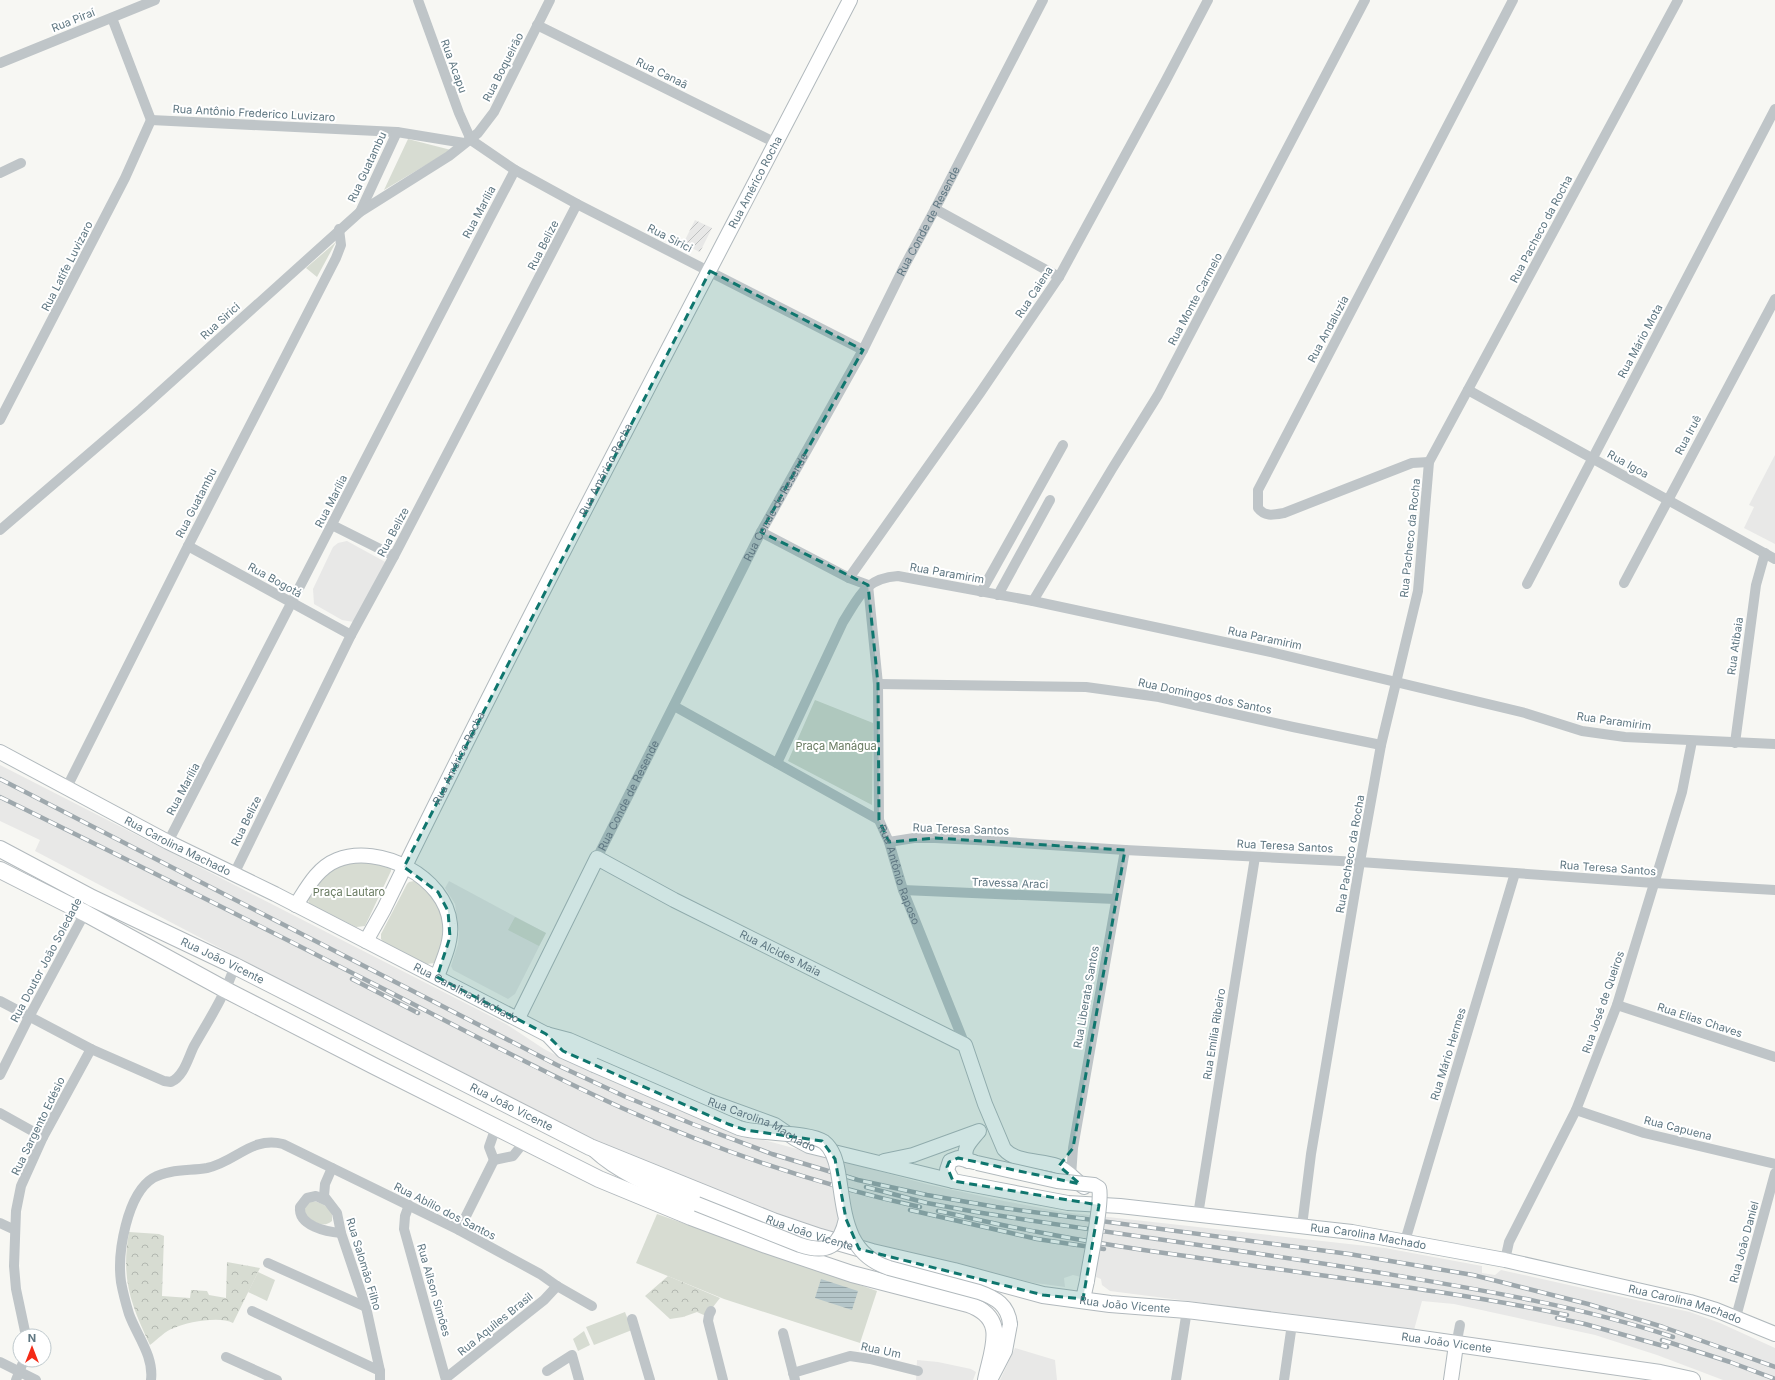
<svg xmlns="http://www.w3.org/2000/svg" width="1775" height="1380" viewBox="0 0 1775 1380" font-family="Inter,sans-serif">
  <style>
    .built { fill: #e8e8e7 }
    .industrial { fill: url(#industrial-furrows) }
    .forest { fill: url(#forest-crowns) }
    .park { fill: #d7dcd2 }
    .water { fill: url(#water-rules) }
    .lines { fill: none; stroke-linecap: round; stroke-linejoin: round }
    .secondary-casing { stroke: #b1b9bd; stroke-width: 16 }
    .primary-casing { stroke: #b2b9bd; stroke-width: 18 }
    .street { stroke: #bfc5c8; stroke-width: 10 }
    .secondary { stroke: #fff; stroke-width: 14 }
    .primary { stroke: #fff; stroke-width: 16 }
    .rail-casing { stroke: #9ea8ad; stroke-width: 4.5 }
    .rail { stroke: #fff; stroke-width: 3; stroke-dasharray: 9; stroke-linecap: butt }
    .secondary-bridge-casing { stroke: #b1b9bd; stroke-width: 16; stroke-linecap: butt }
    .secondary-bridge { stroke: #fff; stroke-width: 14 }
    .marked { fill: #0f766e; fill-opacity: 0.2; stroke: #0f766e; stroke-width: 3; stroke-dasharray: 8 5; stroke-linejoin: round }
    .labels { text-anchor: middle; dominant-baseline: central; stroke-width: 4; stroke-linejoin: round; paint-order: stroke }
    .street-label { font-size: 11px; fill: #5f7782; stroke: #fff }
    .park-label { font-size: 11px; fill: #67795f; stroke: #fff }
  </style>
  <defs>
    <pattern id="industrial-furrows" width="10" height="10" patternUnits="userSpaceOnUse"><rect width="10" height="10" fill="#e8e8e7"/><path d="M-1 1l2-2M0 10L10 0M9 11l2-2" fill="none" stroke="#bfc1c1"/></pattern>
    <pattern id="forest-crowns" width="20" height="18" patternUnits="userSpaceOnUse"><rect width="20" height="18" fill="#d7dcd2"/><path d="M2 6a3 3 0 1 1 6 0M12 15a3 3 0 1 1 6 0" fill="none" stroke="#b2b7b0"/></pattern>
    <pattern id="water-rules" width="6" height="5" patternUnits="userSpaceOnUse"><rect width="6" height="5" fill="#b5c6c9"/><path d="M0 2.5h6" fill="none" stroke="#96a6a9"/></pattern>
  </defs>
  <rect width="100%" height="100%" fill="#f7f7f3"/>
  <path class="built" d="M 1775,455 L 1775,544 L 1744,528 L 1754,507 L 1749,505 Z
    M 347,541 L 389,564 L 360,623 L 342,620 L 314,604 L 313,589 L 333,547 L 338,543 Z
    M 0,765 L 506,1024 L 544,1049 L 573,1064 L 749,1136 L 930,1185 L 1004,1201 L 1063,1212 L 1385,1248 L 1482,1266 L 1482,1273 L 1495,1275 L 1501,1270 L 1690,1312 L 1720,1323 L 1775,1348 L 1775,1380 L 1723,1380 L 1657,1355 L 1595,1335 L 1454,1304 L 1422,1301 L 1414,1330 L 1110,1291 L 1102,1285 L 1101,1279 L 1096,1277 L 1097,1266 L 1082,1264 L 1081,1277 L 1073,1275 L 1064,1278 L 1065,1287 L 1035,1283 L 926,1259 L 864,1243 L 776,1214 L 603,1146 L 485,1087 L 35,851 L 40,840 L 0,821 Z
    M 449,881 L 546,933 L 515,994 L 508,999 L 453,970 L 451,966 L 458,944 L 459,932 L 455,904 L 445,888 Z
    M 1015,1348 L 1055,1360 L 1057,1380 L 1000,1380 Z
    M 917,1360 L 938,1362 L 971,1369 L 976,1372 L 973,1380 L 916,1380 Z"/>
  <path class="industrial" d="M 695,220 L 712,228 L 700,252 L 683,244 Z"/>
  <path class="forest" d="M 129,1232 L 159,1234 L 164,1236 L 162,1296 L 190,1298 L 191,1290 L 207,1291 L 209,1295 L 226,1298 L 227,1262 L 260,1268 L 233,1323 C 220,1316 187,1322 174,1328 C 165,1331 158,1339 150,1345 C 130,1303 121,1278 129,1232 Z
    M 668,1276 L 720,1298 L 706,1316 L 697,1312 L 683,1317 L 670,1319 L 645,1296 Z"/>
  <path class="park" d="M 408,139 L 451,150 L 384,190 Z
    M 336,242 L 317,277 L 306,268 Z
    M 815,700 L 873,723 L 872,805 L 788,761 Z
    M 363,860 L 391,868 L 391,871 L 365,926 L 356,927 L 309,904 L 308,898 L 315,886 L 336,866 Z
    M 414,881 C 448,901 448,929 435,963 L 427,964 L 384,943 L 381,939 L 381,934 L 407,884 L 409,882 Z
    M 515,917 L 546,933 L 539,946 L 508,930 Z
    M 310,1201 C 319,1201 326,1205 332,1212 L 332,1221 C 323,1229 312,1221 305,1215 L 305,1205 Z
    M 657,1214 L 877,1291 L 860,1343 L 724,1299 L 636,1263 Z
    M 258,1272 L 275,1280 L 267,1301 L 248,1292 Z
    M 625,1312 L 632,1330 L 594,1345 L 586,1327 Z
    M 584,1331 L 590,1345 L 578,1351 L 573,1339 Z"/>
  <path class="water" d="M 821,1279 L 858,1291 L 852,1310 L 815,1298 Z"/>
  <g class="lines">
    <g class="secondary-casing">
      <g id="secondary">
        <path id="s3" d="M 0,752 L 168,842 L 275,894 L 546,1034 L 569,1040 L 709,1101 L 775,1125 L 794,1138 L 809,1146 L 953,1181 L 1068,1203 L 1120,1206 L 1352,1232 L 1505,1260 L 1690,1302 L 1716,1310 L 1775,1334"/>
        <path d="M 296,905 C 307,888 317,868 337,860 C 379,843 446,877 450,924 C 452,942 443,960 437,977"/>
        <path id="s4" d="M 366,941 L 384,909 C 533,603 693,303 850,0"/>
        <path id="s5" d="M 518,1018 L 597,858 L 674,900 L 965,1045 L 985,1104 L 1004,1149 C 1016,1163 1041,1160 1057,1166 C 1067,1170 1075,1180 1084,1187"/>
        <path d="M 547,1034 L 563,1051 L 594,1065"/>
        <path d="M 594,1150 C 623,1177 661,1189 697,1204"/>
        <path d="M 884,1161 L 913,1155 L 979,1131"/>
        <path d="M 968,1161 C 960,1150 972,1140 978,1132"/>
        <path d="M 953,1181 L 947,1170 L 950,1161 L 958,1158 L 974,1162"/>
        <path d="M 1083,1299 L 1087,1281"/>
        <path d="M 990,1380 L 1005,1351 L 1010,1324"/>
        <path d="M 1451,1380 L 1456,1345"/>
      </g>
    </g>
    <g class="primary-casing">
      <g id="primary">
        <path id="s6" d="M 0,849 L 92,898 L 235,966 L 590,1147 L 773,1221 L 820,1237 L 872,1252 L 954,1271 L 1043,1295 L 1110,1304 L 1187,1310 L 1415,1338 L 1660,1373 L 1692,1380"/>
        <path d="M 0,870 L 85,913 L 226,990 L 376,1067 L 599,1179 L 691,1217 L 766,1245 L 852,1274 L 968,1304 C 1009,1318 992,1349 986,1380"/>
      </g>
    </g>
    <g class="street">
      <path d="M 418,0 L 459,113 L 471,140"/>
      <path d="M 112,18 L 151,120"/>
      <path d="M 537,25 L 776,143"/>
      <path d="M 0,63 L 155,0"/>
      <path d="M 151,120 L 397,132 L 464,143"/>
      <path d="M 471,140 L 515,170 L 577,204 L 863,350"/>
      <path d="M 0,173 L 21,163"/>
      <path d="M 935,209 L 1059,277"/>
      <path d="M 360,212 L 397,132"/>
      <path d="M 1468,390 L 1775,559"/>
      <path d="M 0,420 L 125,178 L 151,120"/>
      <path d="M 1429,462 L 1412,463 L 1284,513 C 1273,515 1265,517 1258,508 L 1258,490 L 1513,0"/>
      <path d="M 332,525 L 394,556"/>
      <path d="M 0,530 L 141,409 L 360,212 L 449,156 L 478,133 L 494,112 L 550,0"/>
      <path d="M 761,532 L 849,578 L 868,585"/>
      <path d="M 188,546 L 351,635"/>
      <path d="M 849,578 L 980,393 L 1059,277 L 1165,82 L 1208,0"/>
      <path d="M 1624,583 L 1775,299"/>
      <path d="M 1527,584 L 1775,109"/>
      <path d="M 868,585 L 878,684 L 879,820"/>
      <path d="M 981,592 L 1063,445"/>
      <path d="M 998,595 L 1050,500"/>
      <path d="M 1033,601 L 1112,469 L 1158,395 L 1365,0"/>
      <path d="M 878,684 L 1086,687 L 1159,697 L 1293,727 L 1381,745"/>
      <path id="s1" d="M 674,706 L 879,820 L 889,842 L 903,890 L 965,1045"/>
      <path d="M 1735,743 L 1756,585 L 1765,553"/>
      <path d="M 777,763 L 843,622 C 859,597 865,578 898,576 L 1033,601 L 1271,652 L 1525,713 L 1582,731 L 1625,737 L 1775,744"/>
      <path d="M 67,787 L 188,546 L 336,258 L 341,245 L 339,229"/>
      <path d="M 168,842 C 285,618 398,393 515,170"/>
      <path d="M 889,842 L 914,838 L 935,838 L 976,840 L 1125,850 L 1360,862 L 1654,883 L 1775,890"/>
      <path id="s2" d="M 597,858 L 761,532 L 863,350 L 905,265 L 935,209 L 1043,0"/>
      <path d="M 234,874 L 351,635 L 394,556 L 577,204"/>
      <path d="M 903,890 L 1115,899"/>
      <path d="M 0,1001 L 91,1049 L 164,1081 L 171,1082 C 184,1076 188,1058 194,1046 C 210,1018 224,997 235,966"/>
      <path d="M 1617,1005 L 1775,1057"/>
      <path d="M 0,1075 L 29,1017 L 87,909"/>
      <path d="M 1576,1110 L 1644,1133 L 1775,1164"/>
      <path d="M 0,1113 L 43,1137"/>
      <path d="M 494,1160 L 513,1156 L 525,1141"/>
      <path d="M 494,1160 L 489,1147 L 496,1127"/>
      <path d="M 332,1168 L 325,1184 L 324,1196 L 337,1213 L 341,1233 L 366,1307 L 380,1371 L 380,1380"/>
      <path d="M 1071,1176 L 1073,1148 L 1125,850"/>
      <path d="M 327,1201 L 316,1196 L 307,1198 L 300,1207 C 298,1226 327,1232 341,1233"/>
      <path d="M 409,1205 L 405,1216 L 404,1229 L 446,1380"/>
      <path d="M 1198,1215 L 1255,857"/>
      <path d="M 0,1223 L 15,1230"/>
      <path d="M 1302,1226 L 1311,1154 L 1360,862 L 1381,745 L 1418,591 L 1429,462 L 1678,0"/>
      <path d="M 459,1230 L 494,1160"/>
      <path d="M 1405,1241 L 1515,873"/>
      <path d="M 1505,1260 L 1509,1242 L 1576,1110 L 1617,1005 L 1682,792 L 1692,741"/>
      <path d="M 268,1263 L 366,1307"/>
      <path d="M 252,1311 L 380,1371"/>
      <path d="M 711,1311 L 709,1315 L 708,1321 L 723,1380"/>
      <path d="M 1736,1317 L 1775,1173"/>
      <path d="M 632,1319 L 650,1380"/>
      <path d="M 783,1333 L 795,1380"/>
      <path d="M 26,1336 L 16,1289 L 14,1266 L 16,1211 L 21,1186 L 43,1137 L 91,1049"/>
      <path d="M 1456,1345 L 1460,1325"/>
      <path d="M 226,1357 L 277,1380"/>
      <path d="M 0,1362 L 36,1380"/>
      <path d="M 547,1371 L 572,1355 L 579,1380"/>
      <path d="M 793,1373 L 850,1356 L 870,1359 L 918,1371"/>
      <path d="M 446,1378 L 544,1300 L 557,1286"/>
      <path d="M 16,1380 L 24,1360"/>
      <path d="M 151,1380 C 154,1356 137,1336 129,1314 C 126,1304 123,1293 121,1282 C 117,1253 127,1194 153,1178 C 169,1169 189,1171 207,1168 C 236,1162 251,1136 283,1144 L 459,1230 L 540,1274 L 557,1286 L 592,1306"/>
      <path d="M 1176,1380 L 1187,1310"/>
      <path d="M 1284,1380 L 1292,1324"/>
    </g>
    <use href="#secondary" class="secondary"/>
    <use href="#primary" class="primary"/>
    <g class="rail-casing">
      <path id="rail" d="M 0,779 L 557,1065 L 626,1097 L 695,1125 L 772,1154 L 858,1180 L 927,1195 L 996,1207 L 1349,1254 L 1473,1275 L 1588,1304 L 1663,1327 L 1775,1367
        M 0,797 C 124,858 249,920 372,983 C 455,1025 537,1070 622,1108 C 717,1150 818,1185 920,1207
        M 352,979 L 418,1013
        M 866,1187 L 927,1203 L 976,1212 C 1114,1234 1251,1251 1388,1274 C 1482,1290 1583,1307 1673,1337
        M 910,1210 L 1037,1239 L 1104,1249
        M 938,1211 C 971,1218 1004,1226 1038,1232 C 1089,1242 1141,1250 1193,1257 C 1318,1276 1443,1289 1567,1315
        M 1557,1318 L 1585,1324 L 1667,1347
        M 1662,1340 L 1730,1362 L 1775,1379"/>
    </g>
    <use href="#rail" class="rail"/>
    <g class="secondary-bridge-casing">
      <path id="secondary-bridge" d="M 594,1065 L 739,1128 C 761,1135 807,1131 824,1142 C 833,1149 836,1161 838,1172 C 845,1212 844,1253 889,1268 L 979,1292 C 996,1298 1008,1305 1010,1324
        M 977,1163 L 1057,1181 L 1094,1185 L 1099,1188 C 1103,1201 1089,1265 1087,1281
        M 697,1204 L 800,1245 C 827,1254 840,1247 846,1219"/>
    </g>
    <use href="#secondary-bridge" class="secondary-bridge"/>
  </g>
  <path class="marked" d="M 710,271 L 863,350 L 761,532 L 868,585 L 878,684 L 879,820 L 889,842 L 935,838 L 1125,850 L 1073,1148 L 1059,1166 L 1080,1184 L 958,1158 L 949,1162 L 947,1167 L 953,1181 L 1099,1205 L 1083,1299 L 1043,1295 L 859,1249 L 846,1219 L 835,1159 L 822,1141 L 746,1130 L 728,1124 L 563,1051 L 546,1034 L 437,977 L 450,937 L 448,911 L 438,892 L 404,867 Z"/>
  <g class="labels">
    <g class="street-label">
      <text transform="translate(73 20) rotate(-22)">Rua Piraí</text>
      <text transform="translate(454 66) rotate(70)">Rua Acapu</text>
      <text transform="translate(503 67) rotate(-63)">Rua Boqueirão</text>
      <text transform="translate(662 73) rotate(26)">Rua Canaã</text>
      <text transform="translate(254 113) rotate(3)">Rua Antônio Frederico Luvizaro</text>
      <text transform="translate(367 167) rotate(-65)">Rua Guatambu</text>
      <text stroke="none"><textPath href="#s4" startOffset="853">Rua Américo Rocha</textPath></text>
      <text transform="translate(479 212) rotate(-62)">Rua Marília</text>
      <text stroke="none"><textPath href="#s2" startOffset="718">Rua Conde de Resende</textPath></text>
      <text transform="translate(1541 229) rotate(-62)">Rua Pacheco da Rocha</text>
      <text transform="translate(670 238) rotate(27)">Rua Sirici</text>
      <text transform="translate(543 245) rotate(-63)">Rua Belize</text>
      <text transform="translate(67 266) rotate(-63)">Rua Latife Luvizaro</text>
      <text transform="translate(1034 292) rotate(-57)">Rua Caiena</text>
      <text transform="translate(1195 299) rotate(-62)">Rua Monte Carmelo</text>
      <text transform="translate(220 321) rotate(-42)">Rua Sirici</text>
      <text transform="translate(1328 329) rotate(-62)">Rua Andaluzia</text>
      <text transform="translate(1640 341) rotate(-62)">Rua Mário Mota</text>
      <text transform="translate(1688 435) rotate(-62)">Rua Iruê</text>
      <text transform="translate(1628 464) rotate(29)">Rua Igoa</text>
      <text stroke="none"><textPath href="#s4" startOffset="529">Rua Américo Rocha</textPath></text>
      <text transform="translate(331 501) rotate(-63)">Rua Marília</text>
      <text transform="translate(196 503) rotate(-63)">Rua Guatambu</text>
      <text stroke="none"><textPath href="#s2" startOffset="394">Rua Conde de Resende</textPath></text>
      <text transform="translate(393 532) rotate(-62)">Rua Belize</text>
      <text transform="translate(1410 538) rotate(-84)">Rua Pacheco da Rocha</text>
      <text transform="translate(947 573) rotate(10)">Rua Paramirim</text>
      <text transform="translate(275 580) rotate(29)">Rua Bogotá</text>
      <text transform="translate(1265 638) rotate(12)">Rua Paramirim</text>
      <text transform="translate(1735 646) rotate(-82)">Rua Atibaia</text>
      <text transform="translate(1205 696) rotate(12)">Rua Domingos dos Santos</text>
      <text transform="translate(1614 721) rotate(8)">Rua Paramirim</text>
      <text stroke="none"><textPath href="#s4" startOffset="205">Rua Américo Rocha</textPath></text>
      <text transform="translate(183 789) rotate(-62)">Rua Marília</text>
      <text stroke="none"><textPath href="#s2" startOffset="70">Rua Conde de Resende</textPath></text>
      <text transform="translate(246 821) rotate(-64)">Rua Belize</text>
      <text transform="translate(961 829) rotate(2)">Rua Teresa Santos</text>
      <text stroke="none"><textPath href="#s3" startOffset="201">Rua Carolina Machado</textPath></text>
      <text transform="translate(1285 846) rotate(3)">Rua Teresa Santos</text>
      <text transform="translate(1350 854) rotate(-80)">Rua Pacheco da Rocha</text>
      <text transform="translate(1608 868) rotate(4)">Rua Teresa Santos</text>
      <text stroke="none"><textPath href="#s1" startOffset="293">Rua Antônio Raposo</textPath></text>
      <text transform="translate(1010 883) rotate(2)">Travessa Araci</text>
      <text stroke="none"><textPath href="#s5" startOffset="385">Rua Alcides Maia</textPath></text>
      <text transform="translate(46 960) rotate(-62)">Rua Doutor João Soledade</text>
      <text stroke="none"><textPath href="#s6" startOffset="249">Rua João Vicente</textPath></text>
      <text stroke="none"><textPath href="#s3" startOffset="525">Rua Carolina Machado</textPath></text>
      <text transform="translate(1086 997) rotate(-80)">Rua Liberata Santos</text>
      <text transform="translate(1603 1002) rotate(-71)">Rua José de Queiros</text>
      <text transform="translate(1700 1020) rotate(18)">Rua Elias Chaves</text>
      <text transform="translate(1214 1034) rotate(-81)">Rua Emília Ribeiro</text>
      <text transform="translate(1448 1054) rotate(-73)">Rua Mário Hermes</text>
      <text stroke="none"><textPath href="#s6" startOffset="573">Rua João Vicente</textPath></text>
      <text stroke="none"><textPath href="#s3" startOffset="849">Rua Carolina Machado</textPath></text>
      <text transform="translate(38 1126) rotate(-64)">Rua Sargento Edésio</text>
      <text transform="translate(1678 1128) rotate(14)">Rua Capuena</text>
      <text transform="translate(445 1211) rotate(27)">Rua Abílio dos Santos</text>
      <text stroke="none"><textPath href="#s6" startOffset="897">Rua João Vicente</textPath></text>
      <text stroke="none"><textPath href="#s3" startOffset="1469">Rua Carolina Machado</textPath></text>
      <text transform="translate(1744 1242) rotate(-75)">Rua João Daniel</text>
      <text transform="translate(364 1264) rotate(73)">Rua Salomão Filho</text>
      <text transform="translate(434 1290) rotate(74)">Rua Aílson Simões</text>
      <text stroke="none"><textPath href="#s6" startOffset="1221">Rua João Vicente</textPath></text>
      <text stroke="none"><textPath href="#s3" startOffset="1793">Rua Carolina Machado</textPath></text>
      <text transform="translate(495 1324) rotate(-39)">Rua Aquiles Brasil</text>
      <text stroke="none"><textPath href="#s6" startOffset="1545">Rua João Vicente</textPath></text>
      <text transform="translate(881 1350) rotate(12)">Rua Um</text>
    </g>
    <g class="park-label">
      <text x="836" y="746">Praça Manágua</text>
      <text x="349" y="892">Praça Lautaro</text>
    </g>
  </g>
  <g transform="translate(32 1348)"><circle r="19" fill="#ffffff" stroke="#bfc9cd"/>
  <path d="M0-3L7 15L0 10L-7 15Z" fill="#f42b17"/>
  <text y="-6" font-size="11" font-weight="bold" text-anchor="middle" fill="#5f7782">N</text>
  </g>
</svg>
